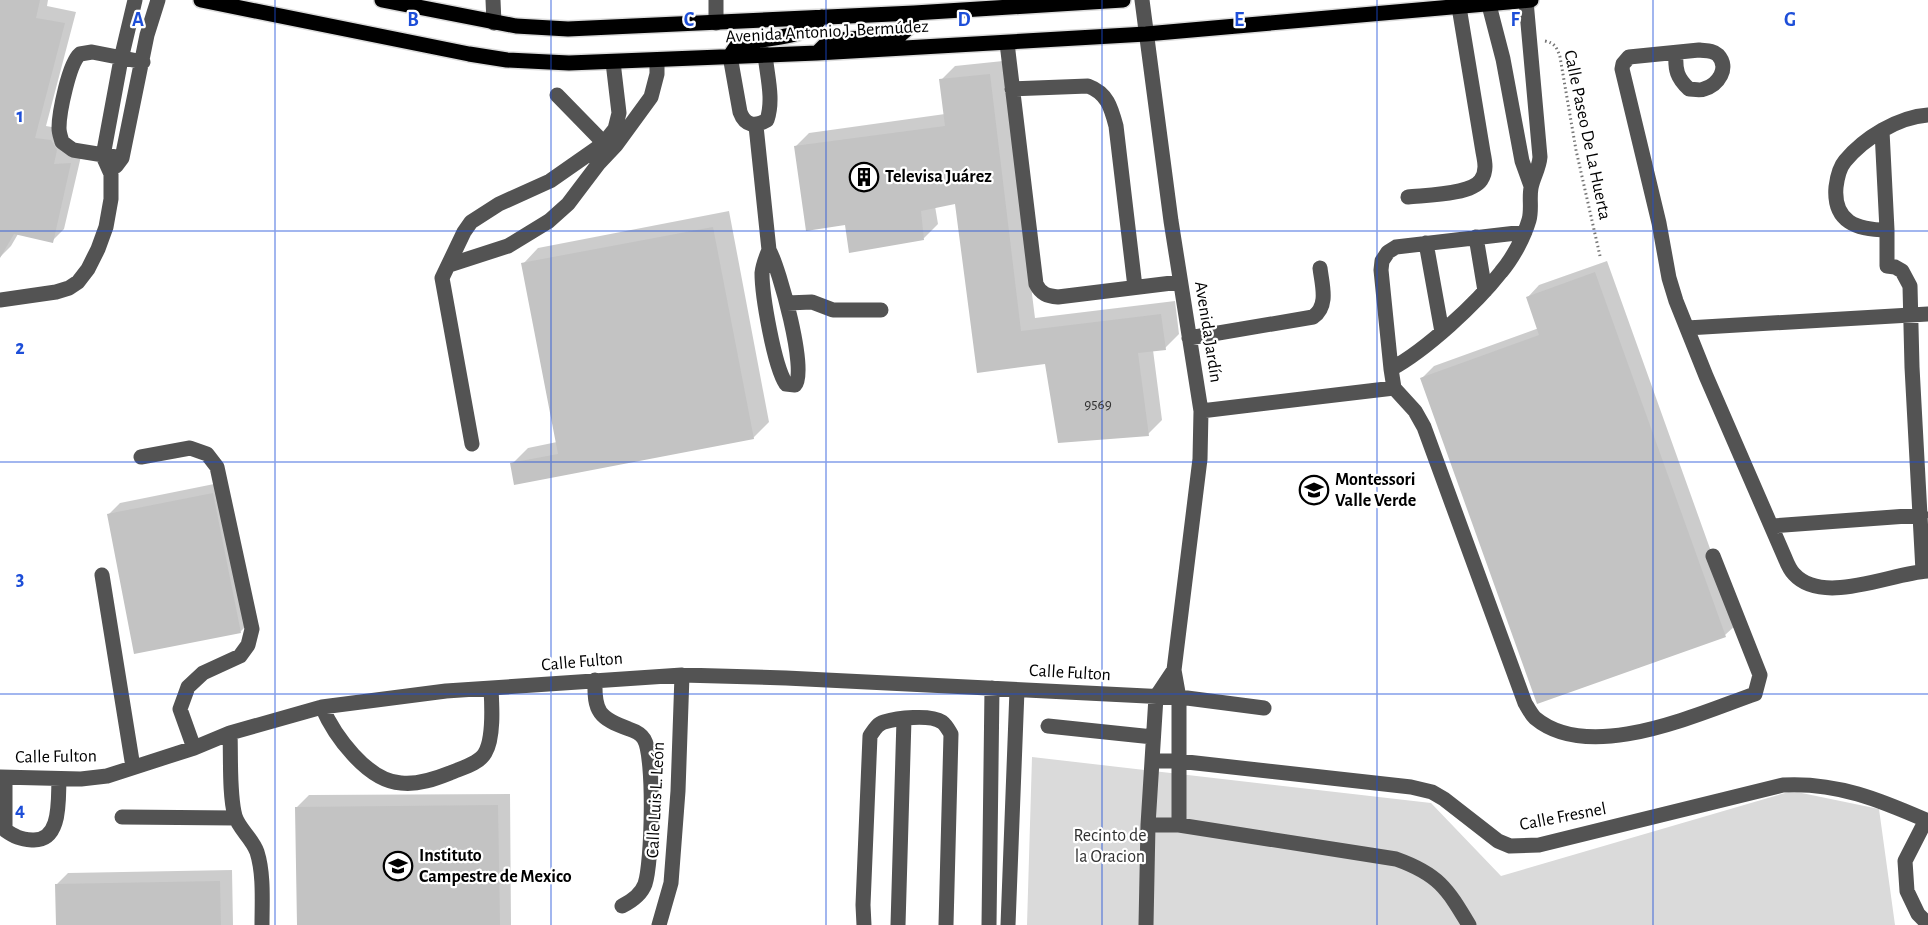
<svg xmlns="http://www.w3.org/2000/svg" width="1928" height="925" viewBox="0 0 1928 925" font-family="'Alegreya Sans',sans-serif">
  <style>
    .green { fill: #dadada }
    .shadow { fill: #0003 }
    .building { fill: #c3c3c3 }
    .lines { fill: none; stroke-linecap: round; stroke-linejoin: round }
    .major-casing { stroke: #dbdbdb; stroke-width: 18 }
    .path { stroke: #757575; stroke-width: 3; stroke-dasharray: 1.5 3; stroke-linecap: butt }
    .minor { stroke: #535353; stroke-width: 15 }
    .major { stroke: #000; stroke-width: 15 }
    .grid { fill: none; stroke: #1d4ed8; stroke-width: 1.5; stroke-opacity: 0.55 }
    .labels { text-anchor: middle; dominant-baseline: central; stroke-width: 4.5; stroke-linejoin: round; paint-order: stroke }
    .number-label { font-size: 15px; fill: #313131 }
    .street-label { font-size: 18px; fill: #000; stroke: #fff }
    .poi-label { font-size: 18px; font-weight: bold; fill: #000; stroke: #fff; text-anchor: start }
    .park-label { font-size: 18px; fill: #313131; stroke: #fff }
    .grid-label { font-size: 20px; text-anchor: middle; font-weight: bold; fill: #1d4ed8; stroke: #fff; stroke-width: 4.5; stroke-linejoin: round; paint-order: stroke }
  </style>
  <rect width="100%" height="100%" fill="#fff"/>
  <path class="green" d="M 1032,757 L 1431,803 L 1501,876 L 1792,791 L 1879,809 L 1895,925 L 1027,925 Z"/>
  <path class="shadow" d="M 0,0 L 48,0 L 47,6 L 76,12 L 46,126 L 63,129 L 68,137 L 82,152 L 64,229 L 52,241 L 18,234 L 11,246 L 0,257 Z
    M 1003,61 L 1035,318 L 1175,301 L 1179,334 L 1165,348 L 1153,350 L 1162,420 L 1148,434 L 1046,363 L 978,371 L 956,202 L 935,206 L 938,224 L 924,238 L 847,223 L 795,147 L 809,133 L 945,114 L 941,80 L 955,66 Z
    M 729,211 L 769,422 L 753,438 L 512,464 L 528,448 L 557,442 L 523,264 L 538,248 Z
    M 1607,261 L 1737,624 L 1725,635 L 1422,378 L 1434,366 L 1539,328 L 1528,297 L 1539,285 Z
    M 224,482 L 252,620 L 240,632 L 108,515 L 120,503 Z
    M 510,794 L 511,925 L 298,925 L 297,807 L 309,795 Z
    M 232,870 L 233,925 L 57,925 L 56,885 L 68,873 Z"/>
  <path class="building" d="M 0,0 L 40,0 L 36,18 L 65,23 L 35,138 L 51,140 L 57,150 L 54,164 L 71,163 L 53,243 L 14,234 L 0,258 Z
    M 990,74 L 1021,331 L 1161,314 L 1166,350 L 1138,353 L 1149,436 L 1058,443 L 1045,364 L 977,373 L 955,204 L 921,211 L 924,240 L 849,253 L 845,225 L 806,231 L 794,146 L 945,126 L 939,79 Z
    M 713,227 L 754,439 L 514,485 L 510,463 L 558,454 L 521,263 Z
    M 1595,272 L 1726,637 L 1537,704 L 1420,378 L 1539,335 L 1526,297 Z
    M 213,493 L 241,633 L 134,654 L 107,514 Z
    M 498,805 L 500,925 L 297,925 L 295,807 Z
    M 220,881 L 221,925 L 56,925 L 55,884 Z"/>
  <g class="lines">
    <g class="major-casing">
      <path id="major" d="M 201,0 L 469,54 L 507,60 L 569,63 L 817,53 L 1146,34 L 1531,0
        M 382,0 L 516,26 L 568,29 L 914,13 L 1123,0
        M 817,53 L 824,46 L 838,40 L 900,35 L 908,28 L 914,13
        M 730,56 L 736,47 L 741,44 C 769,36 802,41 822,17"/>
    </g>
    <path class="path" d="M 1545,41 C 1555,43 1557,48 1560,57 L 1576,150 L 1600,256"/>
    <path class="minor" d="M 493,0 L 494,23
      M 1142,0 L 1171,221 L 1201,411 L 1200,459 L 1174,670 L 1179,698 L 1179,825
      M 1526,1 L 1540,157 C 1539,169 1533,177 1531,188 C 1529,198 1532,210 1529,220 C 1524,237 1513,258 1501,272 C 1476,304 1426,350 1391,369 L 1394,388 L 1415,411 L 1424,427 L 1525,703 C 1528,708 1531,714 1535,718 C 1590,764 1697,714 1755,694 L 1760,675 L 1713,556
      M 1489,5 L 1503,59 L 1522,161 L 1531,186
      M 716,23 L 716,0
      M 1007,43 L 1036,284 C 1041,294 1047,296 1058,297 L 1180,282
      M 1676,54 C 1675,70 1677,78 1689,89 C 1693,89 1700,91 1704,89 C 1718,85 1730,68 1718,55 C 1713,50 1705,51 1699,50 L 1629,57 L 1623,64 L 1622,69 L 1659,223 L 1669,278 L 1676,301 L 1706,376 L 1785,558 C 1787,563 1790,570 1794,574 C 1823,606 1891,573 1928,571
      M 730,56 L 740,112 C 745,126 755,127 767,120 C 774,99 767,76 765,54
      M 1012,89 L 1088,86 C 1107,93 1111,107 1116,126 L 1135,287
      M 557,95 L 598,137 L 606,152
      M 756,126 L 769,250 C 766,257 763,264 762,273 C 762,295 774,366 786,384 L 795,385 C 808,373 779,267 769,250
      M 1882,131 L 1887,230 L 1887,266 L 1895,267 L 1902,271 L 1910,286 L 1912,367 L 1923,571
      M 122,158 L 73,150 L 62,142 C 61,138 59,133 59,128 C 59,113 69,63 80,54 L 92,52 L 143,62
      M 116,166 L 122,158 L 147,35 L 158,0
      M 1408,197 C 1425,195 1471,195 1481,180 C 1487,171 1485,162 1483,152 L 1459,7
      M 1887,230 C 1857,230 1833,222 1836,187 C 1837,179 1839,168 1845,161 C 1864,138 1898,117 1928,115
      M 1476,237 L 1485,291
      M 1426,243 L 1442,332
      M 449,265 L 508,246 L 549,221 L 568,204 L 599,163 L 616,145 L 651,97 L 657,74 L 657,60
      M 0,300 L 56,292 L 69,288 L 78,282 L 88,269 L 98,249 L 106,227 L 111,199 L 111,174 L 103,156 L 121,59 L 135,0
      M 787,303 L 812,302 L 833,310 L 881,310
      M 1687,328 L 1928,314
      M 1189,338 L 1313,317 C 1329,306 1322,285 1320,268
      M 1391,369 L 1381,270 L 1382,261 L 1388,252 L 1396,247 L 1525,232
      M 1201,411 L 1394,388
      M 472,444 L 442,278 L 464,232 L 471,222 L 499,204 L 550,181 L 603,144 L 615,129 L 619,113 L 613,62
      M 141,457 L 190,448 L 207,454 L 217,467 L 252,629 L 248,645 L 240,656 L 203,673 L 188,687 L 180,709 L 194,748
      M 1772,526 L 1921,515
      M 102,575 L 133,767
      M 595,680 C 594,712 599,718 629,729 C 635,731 641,734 644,739 C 655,757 652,864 645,884 C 641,895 632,901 622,906
      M 322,707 C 334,735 367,781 401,783 C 418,785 435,779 450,773 C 461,768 479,764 485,753 C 494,738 492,706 491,689
      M 1048,726 L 1153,737
      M 230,733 C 231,757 229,795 235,816 C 239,829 252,838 257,852 C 264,874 262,902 262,925
      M 1152,761 L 1178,761 L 1411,787 L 1432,792 L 1444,799 L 1498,841 L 1510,846 L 1539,845 L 1783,785 C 1837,782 1880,800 1928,821
      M 0,777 L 81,779 L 107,776 L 194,748 L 230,733 L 322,707 L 446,691 L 682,675 L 786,678 L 1187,698 L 1264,708
      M 5,778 L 5,830 C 15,837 20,839 32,840 C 62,842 58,799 59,779
      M 122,817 L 235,818
      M 1926,820 L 1905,861 L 1907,891 L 1918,914 L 1928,924
      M 1148,825 L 1179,825 L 1396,859 C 1438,874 1447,888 1469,925
      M 659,925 L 671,883 L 678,791 L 682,675
      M 864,925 L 863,905 L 870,736 C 874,730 877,724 884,722 C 897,718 930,714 942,722 C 946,725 948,729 951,734 L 946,925
      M 898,925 L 904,719
      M 989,925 L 992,688
      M 1008,925 L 1017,690
      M 1146,925 L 1148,825 L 1156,697 L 1174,670"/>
    <use href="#major" class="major"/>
  </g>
  <path class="grid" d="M 275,0 L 275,925M 551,0 L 551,925M 826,0 L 826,925M 1102,0 L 1102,925M 1377,0 L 1377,925M 1653,0 L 1653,925M 0,231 L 1928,231M 0,462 L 1928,462M 0,694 L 1928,694"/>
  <defs>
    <g id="building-ring" transform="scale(1.5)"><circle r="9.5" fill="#fff" stroke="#000" stroke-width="1.5"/><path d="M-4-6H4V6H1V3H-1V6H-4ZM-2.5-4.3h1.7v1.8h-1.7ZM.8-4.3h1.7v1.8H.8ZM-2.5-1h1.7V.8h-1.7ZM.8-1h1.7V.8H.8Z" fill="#000"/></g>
    <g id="school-ring" transform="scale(1.5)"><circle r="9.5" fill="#fff" stroke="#000" stroke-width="1.5"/><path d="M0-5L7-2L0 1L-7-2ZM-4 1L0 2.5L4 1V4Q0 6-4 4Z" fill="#000"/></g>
  </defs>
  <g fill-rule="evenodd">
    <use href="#building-ring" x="864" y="177"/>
    <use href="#school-ring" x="1314" y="490"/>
    <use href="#school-ring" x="398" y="866"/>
  </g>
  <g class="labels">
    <g class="number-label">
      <text x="1098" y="404">9569</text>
    </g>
    <g class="street-label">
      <text transform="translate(827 32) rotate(-3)">Avenida Antonio J. Bermúdez</text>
      <text transform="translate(1587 135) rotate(78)">Calle Paseo De La Huerta</text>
      <text transform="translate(1208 332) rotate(81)">Avenida Jardín</text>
      <text transform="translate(582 662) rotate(-5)">Calle Fulton</text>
      <text transform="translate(1070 673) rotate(3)">Calle Fulton</text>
      <text transform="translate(56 757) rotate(-1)">Calle Fulton</text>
      <text transform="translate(656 800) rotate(-87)">Calle Luis L. León</text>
      <text transform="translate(1563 817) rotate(-11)">Calle Fresnel</text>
    </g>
    <g class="poi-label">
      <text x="885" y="177">Televisa Juárez</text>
      <text x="1335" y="480">Montessori<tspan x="1335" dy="21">Valle Verde</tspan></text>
      <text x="419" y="856">Instituto<tspan x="419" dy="21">Campestre de Mexico</tspan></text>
    </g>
    <g class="park-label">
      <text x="1110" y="836">Recinto de<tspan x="1110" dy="21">la Oracion</tspan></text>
    </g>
  </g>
  <g class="grid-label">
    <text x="138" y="26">A</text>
    <text x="413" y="26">B</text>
    <text x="689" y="26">C</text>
    <text x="964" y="26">D</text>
    <text x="1239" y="26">E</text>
    <text x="1515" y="26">F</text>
    <text x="1790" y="26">G</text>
    <text x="20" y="122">1</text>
    <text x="20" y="354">2</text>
    <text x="20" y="585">3</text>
    <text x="20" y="816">4</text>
  </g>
</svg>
